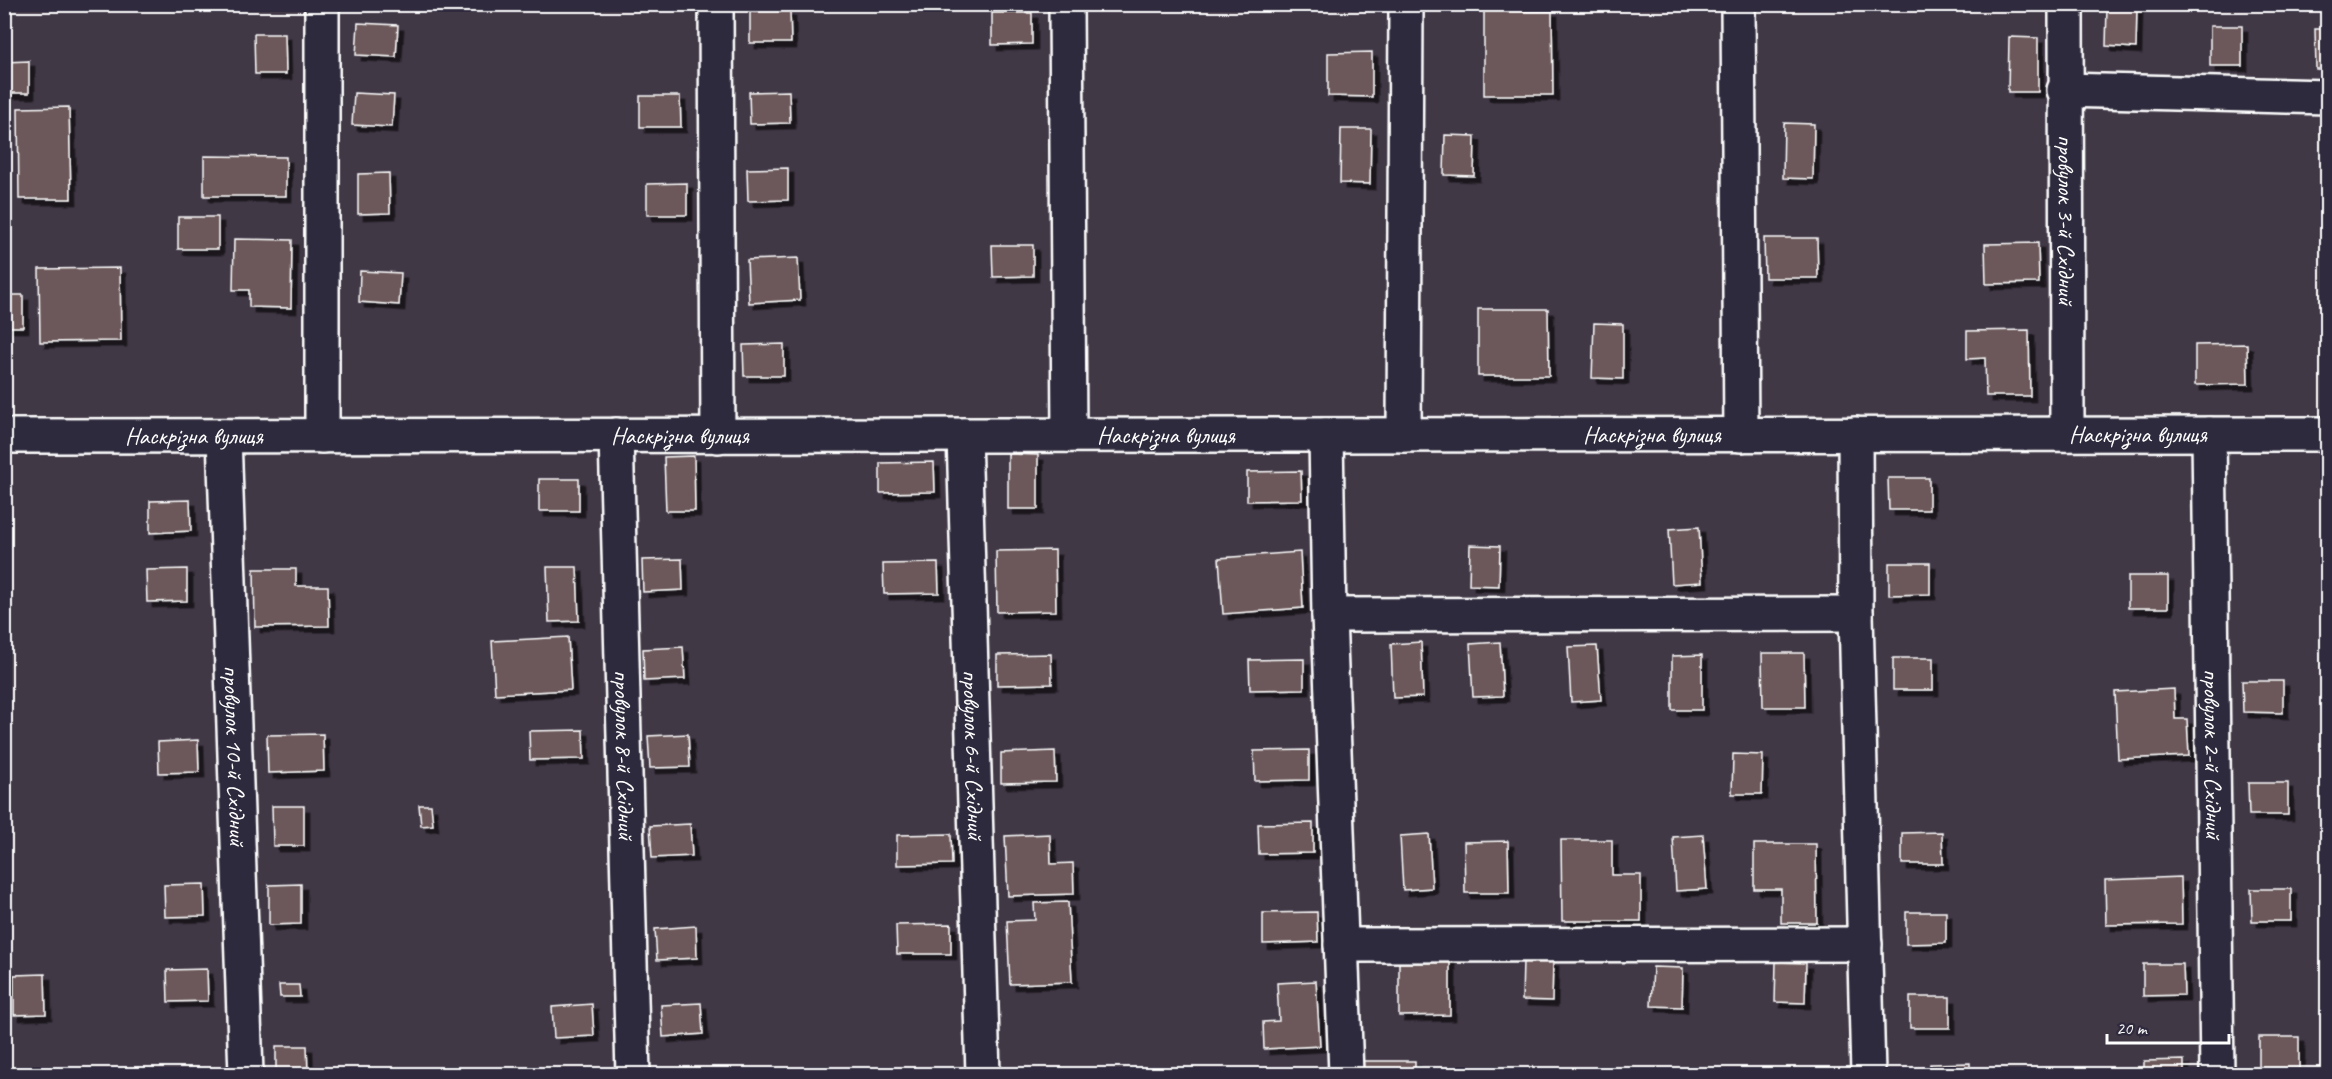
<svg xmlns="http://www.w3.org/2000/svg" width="2332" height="1079" viewBox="0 0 2332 1079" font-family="Caveat,sans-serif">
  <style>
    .building { fill: #6c595a; stroke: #fff; stroke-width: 1.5; filter: url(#shadow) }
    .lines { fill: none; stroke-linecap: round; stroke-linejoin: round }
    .minor-casing { stroke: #fff; stroke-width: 38 }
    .minor { stroke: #2f2a3d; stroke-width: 33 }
    .labels { text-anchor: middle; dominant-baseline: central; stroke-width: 4.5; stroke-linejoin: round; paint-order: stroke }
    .street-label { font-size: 24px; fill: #fff; stroke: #2f2a3d }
  </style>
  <defs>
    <filter id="shadow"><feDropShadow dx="5.5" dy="5.5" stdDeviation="0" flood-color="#0009"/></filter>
  </defs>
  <rect width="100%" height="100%" fill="#413846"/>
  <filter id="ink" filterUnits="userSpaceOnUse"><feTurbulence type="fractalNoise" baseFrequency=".0167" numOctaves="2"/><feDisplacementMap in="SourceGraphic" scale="12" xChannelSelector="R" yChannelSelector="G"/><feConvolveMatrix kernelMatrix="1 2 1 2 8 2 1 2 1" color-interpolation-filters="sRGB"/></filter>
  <g filter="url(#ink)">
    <path class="building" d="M 2107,7 L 2137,8 L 2136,48 L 2106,46 Z
      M 750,11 L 790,11 L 791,43 L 750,43 Z
      M 1484,11 L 1552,11 L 1553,95 L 1484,95 Z
      M 992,13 L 1032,13 L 1032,44 L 992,45 Z
      M 358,23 L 398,25 L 396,57 L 356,55 Z
      M 2210,26 L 2242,26 L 2242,66 L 2210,66 Z
      M 2315,29 L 2328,29 L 2328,69 L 2316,69 Z
      M 254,34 L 285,34 L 286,74 L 255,74 Z
      M 2009,37 L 2038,38 L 2038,92 L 2008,92 Z
      M 1372,52 L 1372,97 L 1328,96 L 1328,53 Z
      M 29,61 L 29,93 L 4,93 L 4,62 Z
      M 789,91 L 790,123 L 750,124 L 749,92 Z
      M 354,93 L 394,95 L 392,127 L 352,125 Z
      M 640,96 L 680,96 L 681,127 L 640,127 Z
      M 69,107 L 71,199 L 19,199 L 18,108 Z
      M 1784,123 L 1814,124 L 1813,179 L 1783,178 Z
      M 1341,129 L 1371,129 L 1370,184 L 1340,183 Z
      M 1445,135 L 1475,136 L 1474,176 L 1444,175 Z
      M 204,156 L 286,157 L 286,196 L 204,196 Z
      M 788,168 L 788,200 L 748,201 L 747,169 Z
      M 389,173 L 390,213 L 358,214 L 358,174 Z
      M 687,183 L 687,215 L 647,215 L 647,184 Z
      M 178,217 L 218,217 L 218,249 L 178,249 Z
      M 1764,238 L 1817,238 L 1818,278 L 1765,278 Z
      M 234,239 L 292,240 L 291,308 L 249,307 L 249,290 L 233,290 Z
      M 2038,243 L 2039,283 L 1986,284 L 1985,244 Z
      M 992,245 L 1033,245 L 1033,276 L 993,277 Z
      M 798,258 L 800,300 L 749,303 L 747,260 Z
      M 120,268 L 121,341 L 40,342 L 39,269 Z
      M 360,271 L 401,273 L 399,305 L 359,302 Z
      M 4,295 L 23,295 L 23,327 L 4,327 Z
      M 1478,309 L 1548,309 L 1549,376 L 1478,376 Z
      M 1594,323 L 1623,324 L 1623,379 L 1592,378 Z
      M 2029,330 L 2030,396 L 1986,396 L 1985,358 L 1967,359 L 1967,331 Z
      M 784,344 L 784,376 L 744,376 L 743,345 Z
      M 2247,344 L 2248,384 L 2195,385 L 2195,345 Z
      M 1008,454 L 1038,455 L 1038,509 L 1008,509 Z
      M 694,456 L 695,511 L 666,511 L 664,457 Z
      M 934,462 L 935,492 L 880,493 L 880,463 Z
      M 1301,471 L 1302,500 L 1247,501 L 1247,472 Z
      M 1888,478 L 1929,478 L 1929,510 L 1889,510 Z
      M 539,479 L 579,479 L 579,511 L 539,511 Z
      M 190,500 L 191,531 L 150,533 L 150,501 Z
      M 1699,527 L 1702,582 L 1672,584 L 1669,529 Z
      M 1470,545 L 1500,546 L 1499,586 L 1469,585 Z
      M 1055,550 L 1056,611 L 997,612 L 996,551 Z
      M 1300,552 L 1303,608 L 1223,614 L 1219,558 Z
      M 682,559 L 683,590 L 643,592 L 642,560 Z
      M 938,563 L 939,593 L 884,594 L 883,564 Z
      M 1889,563 L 1930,563 L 1930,594 L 1889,595 Z
      M 547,567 L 577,567 L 579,621 L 549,622 Z
      M 187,569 L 187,601 L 147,602 L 146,570 Z
      M 254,569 L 296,569 L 296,586 L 328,586 L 329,626 L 255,627 Z
      M 2128,576 L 2168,576 L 2168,608 L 2128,608 Z
      M 568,637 L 571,690 L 495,694 L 492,641 Z
      M 1421,642 L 1423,697 L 1393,698 L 1391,644 Z
      M 1500,642 L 1503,696 L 1473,697 L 1470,644 Z
      M 1597,646 L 1601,700 L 1571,702 L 1568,647 Z
      M 683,647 L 685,679 L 644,681 L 643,649 Z
      M 1762,653 L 1804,653 L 1805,707 L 1763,707 Z
      M 1051,654 L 1052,684 L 997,685 L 997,655 Z
      M 1702,655 L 1702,710 L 1672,710 L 1672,656 Z
      M 1893,658 L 1933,658 L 1933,690 L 1893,690 Z
      M 1304,659 L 1304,689 L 1250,690 L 1249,660 Z
      M 2242,681 L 2283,681 L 2283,713 L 2243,712 Z
      M 2174,689 L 2175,719 L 2187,719 L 2189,756 L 2118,759 L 2115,692 Z
      M 583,730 L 584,759 L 530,760 L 529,731 Z
      M 323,734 L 324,771 L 268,773 L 267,735 Z
      M 688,734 L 690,767 L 650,768 L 648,736 Z
      M 198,740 L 199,772 L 159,773 L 158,742 Z
      M 1309,750 L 1309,780 L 1255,781 L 1254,751 Z
      M 1055,751 L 1056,782 L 1001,783 L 1001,753 Z
      M 1733,754 L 1763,755 L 1762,794 L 1732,794 Z
      M 2248,783 L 2288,783 L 2288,815 L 2249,815 Z
      M 419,805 L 431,805 L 433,825 L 421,826 Z
      M 272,806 L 304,806 L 304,846 L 273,846 Z
      M 1313,823 L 1313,853 L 1259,854 L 1258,824 Z
      M 690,824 L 692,856 L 652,858 L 650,826 Z
      M 1942,832 L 1943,864 L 1902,864 L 1902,833 Z
      M 951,834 L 952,864 L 897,865 L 897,835 Z
      M 1050,834 L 1051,864 L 1073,863 L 1074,894 L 1008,896 L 1005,836 Z
      M 1429,834 L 1432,888 L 1403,890 L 1400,836 Z
      M 1703,835 L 1707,889 L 1676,891 L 1673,837 Z
      M 1561,840 L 1612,840 L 1612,875 L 1641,875 L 1641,921 L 1562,921 Z
      M 1508,841 L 1509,893 L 1465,893 L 1464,842 Z
      M 1754,844 L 1816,844 L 1817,923 L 1781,923 L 1781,889 L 1754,889 Z
      M 2181,877 L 2182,924 L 2106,925 L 2105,880 Z
      M 204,884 L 205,916 L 165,917 L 164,885 Z
      M 301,884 L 301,924 L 269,925 L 269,885 Z
      M 2251,889 L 2291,889 L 2291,921 L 2252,921 Z
      M 1068,902 L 1072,982 L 1010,984 L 1007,921 L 1035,920 L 1034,903 Z
      M 1317,912 L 1318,942 L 1263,944 L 1263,913 Z
      M 1906,912 L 1946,912 L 1946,943 L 1906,944 Z
      M 951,924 L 951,954 L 897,954 L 896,925 Z
      M 696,926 L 697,958 L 657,960 L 655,929 Z
      M 1399,954 L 1450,954 L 1450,1015 L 1399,1016 Z
      M 1523,960 L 1553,961 L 1552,1001 L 1522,1000 Z
      M 1776,962 L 1806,963 L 1805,1003 L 1775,1002 Z
      M 2143,964 L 2183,964 L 2184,995 L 2143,996 Z
      M 1653,967 L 1683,968 L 1682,1007 L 1651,1006 Z
      M 207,969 L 208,1001 L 168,1002 L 167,970 Z
      M 45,974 L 46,1014 L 14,1015 L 14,975 Z
      M 1316,981 L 1320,1046 L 1264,1049 L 1263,1022 L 1279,1021 L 1277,983 Z
      M 279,985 L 299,985 L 300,997 L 280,997 Z
      M 1910,997 L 1950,997 L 1950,1028 L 1910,1028 Z
      M 701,1003 L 703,1034 L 663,1037 L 661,1005 Z
      M 592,1004 L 594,1036 L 554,1038 L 552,1007 Z
      M 2259,1037 L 2299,1037 L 2299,1069 L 2259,1069 Z
      M 276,1046 L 307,1046 L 308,1074 L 276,1074 Z
      M 2184,1060 L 2184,1074 L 2144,1074 L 2144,1061 Z
      M 1360,1061 L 1415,1061 L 1415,1074 L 1360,1074 Z
      M 1970,1063 L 1970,1074 L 1930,1074 L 1930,1064 Z"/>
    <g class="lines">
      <g class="minor-casing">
        <g id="minor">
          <path d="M 716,4 L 718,436"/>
          <path d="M 1066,4 L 1069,435"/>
          <path d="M 1738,4 L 1741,435"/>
          <path id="s1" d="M 2066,4 L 2067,434"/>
          <path d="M 2064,90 L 2328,97"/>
          <path d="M 1855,434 L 1856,614 L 1868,1074"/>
          <path id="s2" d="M 2209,434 L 2217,1074"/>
          <path id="s3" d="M 616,435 L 633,1074"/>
          <path id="s4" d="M 964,435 L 983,1074"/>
          <path d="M 1326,435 L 1329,615 L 1346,1074"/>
          <path d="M 1404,435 L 1406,4"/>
          <path id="s5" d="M 4,436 L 2328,434"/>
          <path id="s6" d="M 224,436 L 246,1074"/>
          <path d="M 322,436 L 322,4"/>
          <path d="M 1329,615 L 1856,614"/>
          <path d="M 1341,945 L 1865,944"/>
        </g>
      </g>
      <use href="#minor" class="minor"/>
    </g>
  </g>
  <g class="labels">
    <g class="street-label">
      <text stroke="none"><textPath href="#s1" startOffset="216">провулок 3-й Східний</textPath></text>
      <text stroke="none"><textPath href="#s5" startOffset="2134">Наскрізна вулиця</textPath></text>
      <text stroke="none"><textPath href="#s5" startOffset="676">Наскрізна вулиця</textPath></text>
      <text stroke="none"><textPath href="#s5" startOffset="1162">Наскрізна вулиця</textPath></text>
      <text stroke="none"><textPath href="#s5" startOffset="1648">Наскрізна вулиця</textPath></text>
      <text stroke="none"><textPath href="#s5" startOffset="190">Наскрізна вулиця</textPath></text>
      <text stroke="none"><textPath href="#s2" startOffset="320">провулок 2-й Східний</textPath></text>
      <text stroke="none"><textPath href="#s6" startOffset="320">провулок 10-й Східний</textPath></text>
      <text stroke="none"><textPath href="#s3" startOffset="320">провулок 8-й Східний</textPath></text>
      <text stroke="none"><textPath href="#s4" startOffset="320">провулок 6-й Східний</textPath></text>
    </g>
  </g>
  <rect width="2332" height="1079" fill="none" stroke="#2f2a3d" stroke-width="24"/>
  <rect x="12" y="12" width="2308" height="1055" fill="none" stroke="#fff" stroke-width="2" filter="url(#ink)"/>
  <path d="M2107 1034v9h122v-9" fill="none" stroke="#ffffff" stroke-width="3"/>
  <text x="2116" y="1034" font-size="18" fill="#ffffff" stroke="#2f2a3d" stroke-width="4.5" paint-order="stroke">20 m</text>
</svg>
